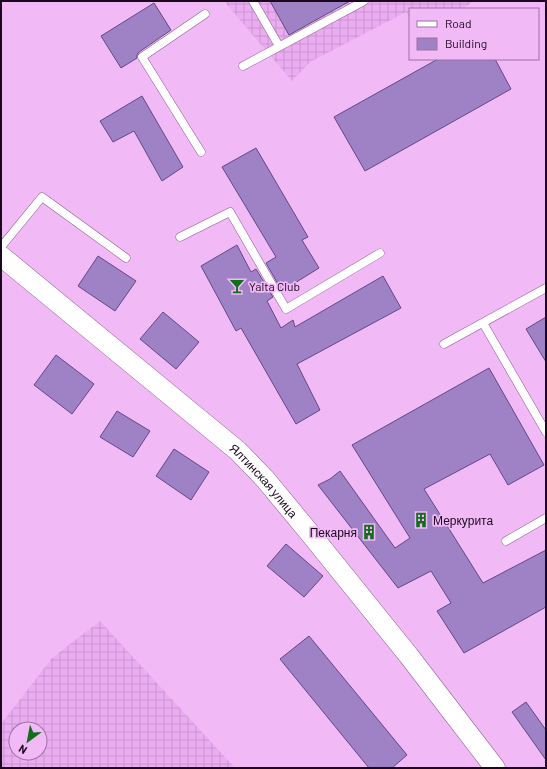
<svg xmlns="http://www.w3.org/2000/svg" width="547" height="769" viewBox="0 0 547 769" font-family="Barlow,sans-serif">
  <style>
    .industrial { fill: url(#industrial-grid); fill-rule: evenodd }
    .building { fill: #9f81c6; stroke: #644787 }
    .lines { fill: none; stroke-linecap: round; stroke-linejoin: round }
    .service-casing { stroke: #8f5b94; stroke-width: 9 }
    .tertiary-casing { stroke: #8f5b94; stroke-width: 21 }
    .service { stroke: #fff; stroke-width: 8 }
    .tertiary { stroke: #fff; stroke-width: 20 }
    .labels { text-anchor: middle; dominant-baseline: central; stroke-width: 3.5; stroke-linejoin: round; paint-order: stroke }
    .poi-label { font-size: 12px; fill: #1c081e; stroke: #f2b9f7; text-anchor: start }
    .street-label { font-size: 12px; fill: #1c081e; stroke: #f2b9f7 }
  </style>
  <defs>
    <pattern id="industrial-grid" width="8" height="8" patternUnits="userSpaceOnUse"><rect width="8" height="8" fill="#ebadf1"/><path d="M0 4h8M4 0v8" fill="none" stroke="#c993ce"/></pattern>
  </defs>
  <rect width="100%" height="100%" fill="#f2b9f7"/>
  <path class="industrial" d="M 224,1 L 474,1 L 462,9 L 410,9 L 410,19 L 406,12 L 310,62 L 292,81 Z
    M 100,621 L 235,768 L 1,768 L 1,724 L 52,658 ZM 16,729 L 40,729 L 40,753 L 16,753 Z"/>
  <path class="building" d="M 270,1 L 350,1 L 289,35 Z
    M 154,3 L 171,30 L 139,52 L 137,55 L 137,58 L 121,68 L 101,36 Z
    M 438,59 L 495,59 L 511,89 L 365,171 L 334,117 Z
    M 142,96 L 183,167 L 162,181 L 134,131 L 113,142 L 100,121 Z
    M 256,148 L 308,237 L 302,240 L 319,268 L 282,291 L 266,263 L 276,257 L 222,167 Z
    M 237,245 L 251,272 L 256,269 L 273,297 L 267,301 L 281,328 L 293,320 L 295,327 L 383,276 L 401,308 L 297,364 L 320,410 L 296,424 L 241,328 L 236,331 L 201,266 Z
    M 98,256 L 136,281 L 115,311 L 78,286 Z
    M 163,312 L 199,342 L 176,369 L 140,339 Z
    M 546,317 L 546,362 L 526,329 Z
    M 56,355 L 94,384 L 72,414 L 34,385 Z
    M 489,368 L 544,465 L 508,485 L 490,454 L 424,489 L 483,583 L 546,550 L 546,607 L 464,653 L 437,611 L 451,603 L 431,571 L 398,588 L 318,485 L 330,479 L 340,471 L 395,548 L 410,538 L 352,445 Z
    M 117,411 L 150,431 L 133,457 L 100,437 Z
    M 174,449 L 209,472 L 191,500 L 156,476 Z
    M 286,544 L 323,576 L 304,597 L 267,566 Z
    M 309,636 L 407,755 L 392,768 L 369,768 L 280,659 Z
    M 526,702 L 546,730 L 546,760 L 512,712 Z"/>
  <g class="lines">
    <g class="service-casing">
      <path id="service" d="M 253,1 L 279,46
        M 243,66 L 364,1
        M 201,152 L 142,57 L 205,14
        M 180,237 L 230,212 L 286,309 L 380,253
        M 1,247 L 42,197 L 126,258
        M 483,323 L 546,432
        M 444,344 L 546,288
        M 506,541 L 546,518"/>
    </g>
    <g class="tertiary-casing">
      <g id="tertiary">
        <path id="s1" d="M 1,256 L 238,451 L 265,479 L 313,537 L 409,656 L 495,768"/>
      </g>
    </g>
    <use href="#service" class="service"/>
    <use href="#tertiary" class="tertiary"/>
  </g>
  <defs>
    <g id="bar-bare" transform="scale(1.2)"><path d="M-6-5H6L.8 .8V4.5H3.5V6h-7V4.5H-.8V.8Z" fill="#126e19" stroke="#f2b9f7" stroke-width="2.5" paint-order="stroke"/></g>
    <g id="building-bare" transform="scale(1.2)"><path d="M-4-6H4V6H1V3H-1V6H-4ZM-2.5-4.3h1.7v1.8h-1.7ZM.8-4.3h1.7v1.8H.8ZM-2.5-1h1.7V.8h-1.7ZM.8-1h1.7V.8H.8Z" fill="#126e19" stroke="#f2b9f7" stroke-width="2.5" paint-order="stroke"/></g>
  </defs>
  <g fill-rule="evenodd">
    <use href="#bar-bare" x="237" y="286"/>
    <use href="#building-bare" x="421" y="520"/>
    <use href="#building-bare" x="369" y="532"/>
  </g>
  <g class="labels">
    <g class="poi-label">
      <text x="249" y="286">Yalta Club</text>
      <text x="433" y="520">Меркурита</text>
      <text x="357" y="532" text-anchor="end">Пекарня</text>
    </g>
    <g class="street-label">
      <text stroke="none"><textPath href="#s1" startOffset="346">Ялтинская улица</textPath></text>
    </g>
  </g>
  <rect width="547" height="769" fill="none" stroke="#1c081e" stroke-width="4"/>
  <rect x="409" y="8" width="130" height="52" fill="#f2b9f7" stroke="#9c72a0"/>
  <rect x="417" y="21" width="20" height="6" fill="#ffffff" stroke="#9c72a0"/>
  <text x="445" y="28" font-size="12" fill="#1c081e">Road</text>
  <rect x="417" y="38" width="20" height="12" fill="#9f81c6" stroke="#9c72a0"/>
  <text x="445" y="48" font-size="12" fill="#1c081e">Building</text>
  <g transform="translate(28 741) rotate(212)"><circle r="19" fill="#f2b9f7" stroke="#9c72a0"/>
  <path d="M0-3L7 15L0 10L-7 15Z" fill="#126e19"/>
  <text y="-6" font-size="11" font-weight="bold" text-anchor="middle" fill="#1c081e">N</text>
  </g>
</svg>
